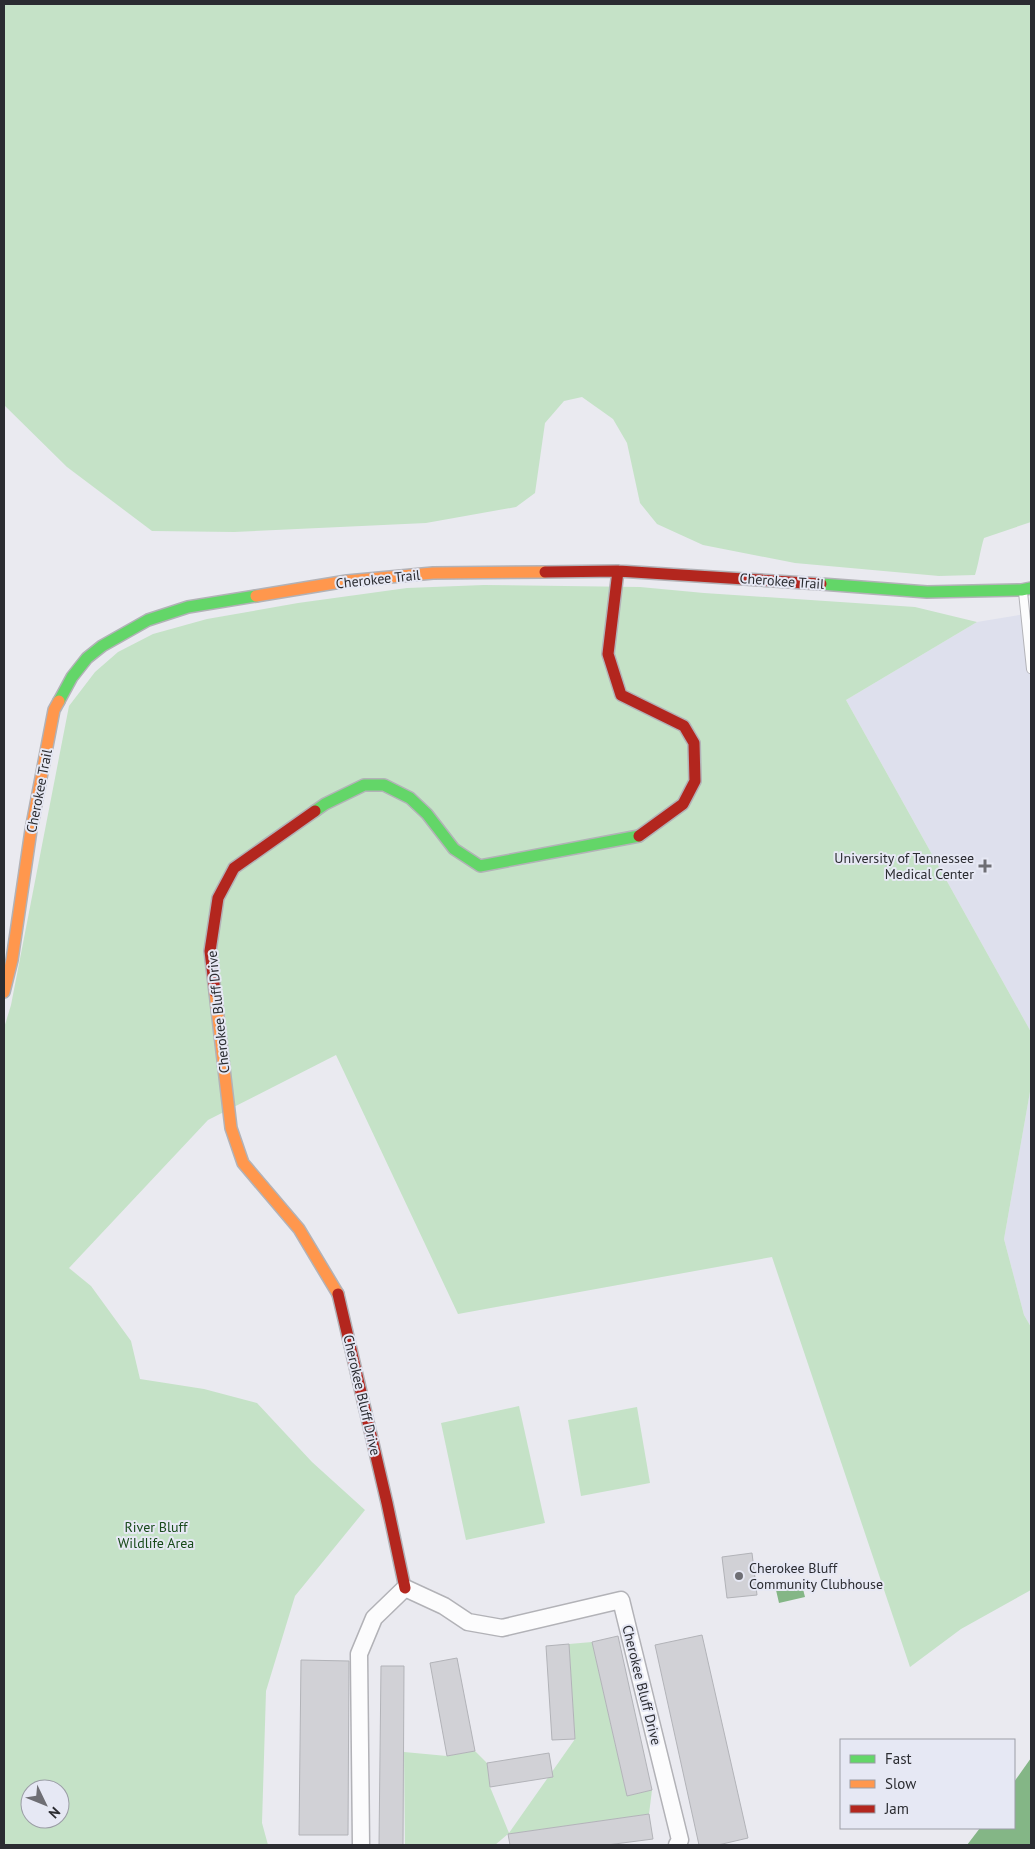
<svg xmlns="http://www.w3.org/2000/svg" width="1035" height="1849" viewBox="0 0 1035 1849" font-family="'PT Sans',sans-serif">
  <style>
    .built { fill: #dee0ed }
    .green { fill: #c5e2c7; fill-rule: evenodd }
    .water { fill: #84b686 }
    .building { fill: #d1d1d6; stroke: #b2b3b8 }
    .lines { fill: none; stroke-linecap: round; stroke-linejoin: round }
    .lane-casing { stroke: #b2b2b7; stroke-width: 10 }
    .street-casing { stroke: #b2b2b7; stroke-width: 19 }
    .fast-casing { stroke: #b2b2b7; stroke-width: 14 }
    .slow-casing { stroke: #b2b2b7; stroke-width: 14 }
    .jam-casing { stroke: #b2b2b7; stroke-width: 14 }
    .lane { stroke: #fcfcfd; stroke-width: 8 }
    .street { stroke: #fcfcfd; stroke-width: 16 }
    .fast { stroke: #63d668; stroke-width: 11 }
    .slow { stroke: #ff974d; stroke-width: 11 }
    .jam { stroke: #b3261e; stroke-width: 11 }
    .poi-dot { fill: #6e6e74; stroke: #e6e8f4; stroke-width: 2 }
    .labels { text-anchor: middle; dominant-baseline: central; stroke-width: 4; stroke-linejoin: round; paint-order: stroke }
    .street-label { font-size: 14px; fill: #2b2c31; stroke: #e6e8f4 }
    .poi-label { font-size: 14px; fill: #2b2c31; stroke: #e6e8f4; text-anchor: end }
    .park-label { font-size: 14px; fill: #184a1a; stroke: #e6e8f4 }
  </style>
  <rect width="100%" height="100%" fill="#eaeaf0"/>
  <path class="built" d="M 1031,613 L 1031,1032 L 846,700 L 977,622 Z
    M 1031,1086 L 1031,1327 L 1024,1315 L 1004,1239 Z"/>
  <path class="green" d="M 4,4 L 1031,4 L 1031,522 L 984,538 C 980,551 979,562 975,575 L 939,576 L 795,563 L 703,545 L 657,524 L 640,503 L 627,443 L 613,419 L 582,397 L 564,401 L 545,423 L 535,493 L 516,507 L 426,523 L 234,532 L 152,531 L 67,467 L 4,405 Z
    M 484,585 L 640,587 L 704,593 L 915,607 L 977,622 L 846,700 L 1031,1032 L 1031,1086 L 1004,1239 L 1024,1315 L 1031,1327 L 1031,1590 L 961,1629 L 910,1667 L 772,1257 L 458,1314 L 336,1055 L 208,1120 L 69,1268 L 91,1286 L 131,1341 L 140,1379 L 204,1389 L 257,1403 L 312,1462 L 365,1510 L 295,1596 L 266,1691 L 262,1823 L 268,1845 L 4,1845 L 4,1028 L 11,1005 L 69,706 L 95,672 L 118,652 L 153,634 L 207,619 L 298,603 L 407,588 ZM 30,1789 L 60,1789 L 60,1819 L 30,1819 Z
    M 519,1406 L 545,1523 L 466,1540 L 441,1423 Z
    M 637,1407 L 650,1483 L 581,1496 L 568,1420 Z
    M 592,1642 L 627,1796 L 652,1790 L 649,1814 L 508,1834 L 495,1845 L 405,1845 L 404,1752 L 447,1756 L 475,1751 L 487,1763 L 490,1787 L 509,1833 L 575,1739 L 569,1644 Z"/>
  <path class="water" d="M 802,1585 L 805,1597 L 779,1603 L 776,1590 Z
    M 1031,1758 L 1031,1845 L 967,1845 L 980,1828 L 1014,1828 L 1014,1782 Z"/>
  <path class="building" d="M 752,1553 L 757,1595 L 727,1598 L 722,1557 Z
    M 702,1635 L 748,1838 L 718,1845 L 699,1845 L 655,1645 Z
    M 618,1636 L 652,1790 L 627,1796 L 592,1642 Z
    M 569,1644 L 575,1739 L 552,1740 L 546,1646 Z
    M 457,1658 L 475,1751 L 447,1756 L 430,1663 Z
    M 301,1660 L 349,1661 L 348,1835 L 299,1835 Z
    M 381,1666 L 404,1666 L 403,1845 L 379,1845 Z
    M 549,1753 L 553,1777 L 490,1787 L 487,1763 Z
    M 649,1814 L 653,1839 L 607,1845 L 510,1845 L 508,1834 Z"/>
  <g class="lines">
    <g class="lane-casing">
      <path id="lane" d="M 1023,592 L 1031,669"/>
    </g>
    <g class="street-casing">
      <path id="street" d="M 361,1845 L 359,1654 L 374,1618 L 405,1588 L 444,1606 L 468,1622 L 502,1628 L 621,1600 L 680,1840 L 677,1845"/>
    </g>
    <g class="fast-casing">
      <path id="fast" d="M 821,584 L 927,592 L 1021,590 L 1031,588
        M 59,701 L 72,677 L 87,658 L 102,646 L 148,620 L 188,607 L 256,596
        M 315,811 L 325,804 L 364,785 L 384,785 L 410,798 L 427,814 L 454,849 L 480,866 L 639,836"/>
    </g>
    <g class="slow-casing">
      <path id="slow" d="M 256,596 L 347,581 L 433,573 L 545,572
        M 4,992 L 12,960 L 31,830 L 54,710 L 59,701
        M 215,992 L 231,1128 L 243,1163 L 299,1229 L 338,1294"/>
    </g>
    <g class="jam-casing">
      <path id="jam" d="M 618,571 L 608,654 L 621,695 L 684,726 L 694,743 L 695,781 L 683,804 L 639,836
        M 545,572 L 618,571 L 821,584
        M 215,992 L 210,951 L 218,898 L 234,868 L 315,811
        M 338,1294 L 387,1503 L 405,1588"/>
    </g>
    <use href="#lane" class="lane"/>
    <use href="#street" class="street"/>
    <use href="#fast" class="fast"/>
    <use href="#slow" class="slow"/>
    <use href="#jam" class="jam"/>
  </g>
  <g class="poi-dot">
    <path d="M982.5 858.5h5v5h5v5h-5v5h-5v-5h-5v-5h5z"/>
    <circle cx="739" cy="1576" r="5"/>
  </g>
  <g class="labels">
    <g class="street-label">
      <text transform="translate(378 579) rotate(-6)">Cherokee Trail</text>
      <text transform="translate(782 581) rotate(4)">Cherokee Trail</text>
      <text transform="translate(39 791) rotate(-79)">Cherokee Trail</text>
      <text transform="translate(218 1012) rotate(-96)">Cherokee Bluff Drive</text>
      <text transform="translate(362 1395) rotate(77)">Cherokee Bluff Drive</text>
      <text transform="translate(642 1685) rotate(76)">Cherokee Bluff Drive</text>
    </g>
    <g class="poi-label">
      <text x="974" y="858">University of Tennessee<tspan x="974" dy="16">Medical Center</tspan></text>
      <text x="749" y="1568" text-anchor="start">Cherokee Bluff<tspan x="749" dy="16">Community Clubhouse</tspan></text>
    </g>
    <g class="park-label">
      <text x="156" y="1527">River Bluff<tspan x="156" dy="16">Wildlife Area</tspan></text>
    </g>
  </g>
  <rect width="1035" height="1849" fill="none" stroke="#2b2c31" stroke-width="10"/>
  <rect x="840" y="1739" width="175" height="90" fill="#e6e8f4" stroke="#9b9da6"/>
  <rect x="850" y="1755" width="25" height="8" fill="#63d668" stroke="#9b9da6"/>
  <text x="885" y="1764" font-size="15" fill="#2b2c31">Fast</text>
  <rect x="850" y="1780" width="25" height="8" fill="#ff974d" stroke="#9b9da6"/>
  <text x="885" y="1789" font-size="15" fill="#2b2c31">Slow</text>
  <rect x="850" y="1805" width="25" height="8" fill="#b3261e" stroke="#9b9da6"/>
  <text x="885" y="1814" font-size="15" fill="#2b2c31">Jam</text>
  <g transform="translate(45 1804) rotate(133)"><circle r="24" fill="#e6e8f4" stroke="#9b9da6"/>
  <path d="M0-4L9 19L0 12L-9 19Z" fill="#6e6e74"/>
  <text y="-8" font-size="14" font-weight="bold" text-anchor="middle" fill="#2b2c31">N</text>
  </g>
</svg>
